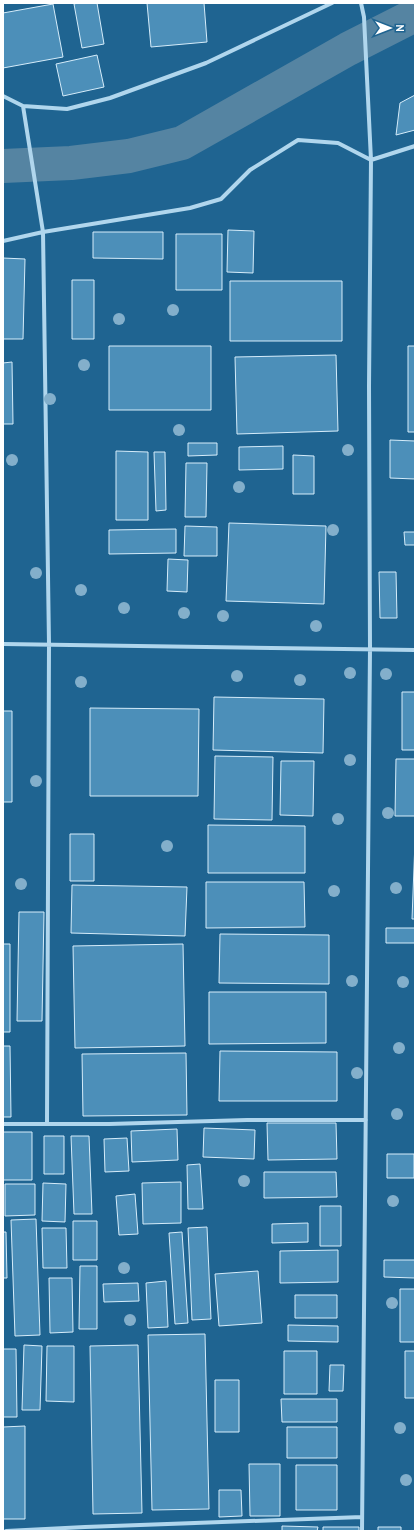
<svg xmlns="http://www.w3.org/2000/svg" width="418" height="1534" viewBox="0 0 418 1534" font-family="'PT Sans',sans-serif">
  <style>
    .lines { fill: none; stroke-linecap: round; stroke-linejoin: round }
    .canal { stroke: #5584a2; stroke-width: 34 }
    .building { fill: #4c8fb9; stroke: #d5ecfa }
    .street { stroke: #b0d6ed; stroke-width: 4 }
    .tree { fill: #83afcb }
  </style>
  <rect width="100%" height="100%" fill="#1f6491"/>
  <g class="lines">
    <path class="canal" d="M 3,166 L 71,163 L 129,156 L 182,143 L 348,49 L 415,15"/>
  </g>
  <path class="building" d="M 78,3 L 97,3 L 104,44 L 82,48 L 74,4 Z
    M 147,3 L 204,3 L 207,42 L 151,47 Z
    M 53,4 L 63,57 L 3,68 L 3,13 Z
    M 97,55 L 104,87 L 63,96 L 56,64 Z
    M 415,95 L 415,130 L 396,135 L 400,103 Z
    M 228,230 L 254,231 L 253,273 L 227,272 Z
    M 93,232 L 163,232 L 163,259 L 93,258 Z
    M 176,234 L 222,234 L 222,290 L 176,290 Z
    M 3,258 L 25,259 L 23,339 L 3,339 Z
    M 72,280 L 94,280 L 94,339 L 72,339 Z
    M 230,281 L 342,281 L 342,341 L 230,341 Z
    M 109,346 L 211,346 L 211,410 L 109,410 Z
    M 408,346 L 415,346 L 415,432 L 408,432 Z
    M 336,355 L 338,431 L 237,434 L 235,357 Z
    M 12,362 L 13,424 L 3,424 L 3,363 Z
    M 390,440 L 415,441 L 415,479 L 390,478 Z
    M 188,443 L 217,443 L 217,455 L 188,456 Z
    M 283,446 L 283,469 L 239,470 L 239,447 Z
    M 116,451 L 148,452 L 148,520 L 116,520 Z
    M 154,452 L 165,452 L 166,510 L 156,511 Z
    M 293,455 L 314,456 L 314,494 L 293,494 Z
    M 186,463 L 207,463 L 206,517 L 185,517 Z
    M 229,523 L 326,526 L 324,604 L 226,601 Z
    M 185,526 L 217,527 L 217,556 L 184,556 Z
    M 176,529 L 176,553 L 109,554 L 109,530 Z
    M 404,532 L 415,532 L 415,545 L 405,545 Z
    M 168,559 L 188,560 L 187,592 L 167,591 Z
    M 379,572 L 396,572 L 397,618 L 380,618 Z
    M 402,692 L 415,692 L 415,750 L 402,750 Z
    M 214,697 L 324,699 L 323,753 L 213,750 Z
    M 90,708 L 199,709 L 198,796 L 90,796 Z
    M 3,711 L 12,711 L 12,802 L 3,802 Z
    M 215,756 L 273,757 L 272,820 L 214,819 Z
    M 396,759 L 415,759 L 415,816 L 395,816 Z
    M 281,761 L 314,761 L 313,816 L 280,815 Z
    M 208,825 L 305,826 L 305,873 L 208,873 Z
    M 70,834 L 94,834 L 94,881 L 70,881 Z
    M 415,841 L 415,919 L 412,919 Z
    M 206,882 L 304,882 L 305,927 L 206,928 Z
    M 72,885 L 187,887 L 185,936 L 71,933 Z
    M 19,912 L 44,912 L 42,1021 L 17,1021 Z
    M 386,928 L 415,928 L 415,943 L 386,943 Z
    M 220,934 L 329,935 L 329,984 L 219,983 Z
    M 3,944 L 10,944 L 10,1032 L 3,1032 Z
    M 183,944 L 185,1046 L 75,1048 L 73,946 Z
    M 209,992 L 326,992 L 326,1043 L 209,1044 Z
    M 3,1046 L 10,1046 L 11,1117 L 3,1117 Z
    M 220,1051 L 337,1052 L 337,1101 L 219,1101 Z
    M 186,1053 L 187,1115 L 83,1116 L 82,1054 Z
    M 267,1123 L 336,1123 L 337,1159 L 268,1160 Z
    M 204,1128 L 255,1130 L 254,1159 L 203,1157 Z
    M 177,1129 L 178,1160 L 132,1162 L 131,1131 Z
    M 3,1132 L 32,1132 L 32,1180 L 3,1180 Z
    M 44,1136 L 64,1136 L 64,1174 L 44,1174 Z
    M 71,1136 L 89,1136 L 92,1214 L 74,1214 Z
    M 127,1138 L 129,1171 L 105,1172 L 104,1139 Z
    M 387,1154 L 414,1154 L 414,1178 L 387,1178 Z
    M 200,1164 L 203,1209 L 188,1209 L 187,1165 Z
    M 264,1172 L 336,1172 L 337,1197 L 264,1198 Z
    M 181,1182 L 181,1223 L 143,1224 L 142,1183 Z
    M 43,1183 L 66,1184 L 65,1222 L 42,1221 Z
    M 5,1184 L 35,1184 L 35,1215 L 5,1216 Z
    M 135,1194 L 138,1234 L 119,1235 L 116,1196 Z
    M 320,1206 L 341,1206 L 341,1246 L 320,1246 Z
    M 36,1219 L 40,1335 L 15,1336 L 11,1220 Z
    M 73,1221 L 97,1221 L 97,1260 L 73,1260 Z
    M 308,1223 L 308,1242 L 272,1243 L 272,1224 Z
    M 207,1227 L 211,1319 L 192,1320 L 188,1228 Z
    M 42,1228 L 66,1228 L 67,1268 L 43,1268 Z
    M 3,1232 L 6,1232 L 7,1278 L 3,1278 Z
    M 182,1232 L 188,1323 L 175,1324 L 169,1233 Z
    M 338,1250 L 338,1282 L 280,1283 L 280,1251 Z
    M 384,1260 L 415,1260 L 415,1278 L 384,1277 Z
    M 80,1266 L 97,1266 L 97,1329 L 79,1329 Z
    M 258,1271 L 262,1323 L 219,1326 L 215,1274 Z
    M 49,1278 L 72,1278 L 73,1332 L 50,1333 Z
    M 166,1281 L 168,1327 L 148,1328 L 146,1283 Z
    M 138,1283 L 139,1301 L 104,1302 L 103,1284 Z
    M 400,1289 L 415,1289 L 415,1342 L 400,1342 Z
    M 295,1295 L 337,1295 L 337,1318 L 295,1318 Z
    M 288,1325 L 338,1326 L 338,1342 L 288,1341 Z
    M 205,1334 L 209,1509 L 152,1510 L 148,1335 Z
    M 24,1345 L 42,1346 L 40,1410 L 22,1410 Z
    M 138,1345 L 142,1513 L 93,1514 L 90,1346 Z
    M 47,1346 L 74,1346 L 74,1402 L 46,1401 Z
    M 3,1349 L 16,1349 L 17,1417 L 3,1417 Z
    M 284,1351 L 317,1351 L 317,1394 L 284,1394 Z
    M 405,1351 L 415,1351 L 415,1398 L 405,1398 Z
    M 330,1365 L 344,1365 L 343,1391 L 329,1391 Z
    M 215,1380 L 239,1380 L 239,1432 L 215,1432 Z
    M 281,1399 L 337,1399 L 337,1422 L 282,1422 Z
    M 25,1426 L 25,1519 L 3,1519 L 3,1427 Z
    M 287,1427 L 337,1427 L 337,1458 L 287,1458 Z
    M 249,1464 L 280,1464 L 280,1516 L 250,1516 Z
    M 296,1465 L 337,1465 L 337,1510 L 296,1510 Z
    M 219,1490 L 241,1490 L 242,1516 L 219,1517 Z
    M 282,1526 L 318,1527 L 317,1531 L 282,1531 Z
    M 323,1527 L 359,1527 L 359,1531 L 323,1531 Z
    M 378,1527 L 401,1527 L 401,1531 L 378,1531 Z"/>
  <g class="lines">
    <path class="street" d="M 361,3 L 364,17 L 371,160
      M 3,96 L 23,106 L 67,109 L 110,98 L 206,63 L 332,3
      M 23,106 L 43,232 L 49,644 L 47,1124
      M 3,241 L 43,232 L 190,208 L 221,199 L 250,170 L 298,140 L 338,143 L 371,160
      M 3,644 L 415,650
      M 3,1124 L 109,1124 L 247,1120 L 366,1120
      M 6,1531 L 85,1527 L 362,1517
      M 362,1531 L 370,649 L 369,386 L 371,160 L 415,146"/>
  </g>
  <g class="tree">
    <circle cx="173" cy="310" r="6"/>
    <circle cx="119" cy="319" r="6"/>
    <circle cx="84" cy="365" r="6"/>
    <circle cx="50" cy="399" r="6"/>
    <circle cx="179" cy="430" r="6"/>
    <circle cx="348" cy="450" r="6"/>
    <circle cx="12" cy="460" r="6"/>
    <circle cx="239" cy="487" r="6"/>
    <circle cx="333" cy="530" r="6"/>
    <circle cx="36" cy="573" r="6"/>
    <circle cx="81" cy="590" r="6"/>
    <circle cx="124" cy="608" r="6"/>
    <circle cx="184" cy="613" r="6"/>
    <circle cx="223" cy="616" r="6"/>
    <circle cx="316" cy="626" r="6"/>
    <circle cx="350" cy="673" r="6"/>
    <circle cx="386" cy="674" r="6"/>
    <circle cx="237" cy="676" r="6"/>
    <circle cx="300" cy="680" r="6"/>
    <circle cx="81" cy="682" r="6"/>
    <circle cx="350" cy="760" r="6"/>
    <circle cx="36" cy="781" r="6"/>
    <circle cx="388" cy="813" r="6"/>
    <circle cx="338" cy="819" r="6"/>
    <circle cx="167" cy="846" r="6"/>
    <circle cx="21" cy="884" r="6"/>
    <circle cx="396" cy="888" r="6"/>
    <circle cx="334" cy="891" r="6"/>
    <circle cx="352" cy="981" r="6"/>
    <circle cx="403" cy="982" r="6"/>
    <circle cx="399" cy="1048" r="6"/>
    <circle cx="357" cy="1073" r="6"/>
    <circle cx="397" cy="1114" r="6"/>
    <circle cx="244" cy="1181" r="6"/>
    <circle cx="393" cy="1201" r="6"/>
    <circle cx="124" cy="1268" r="6"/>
    <circle cx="392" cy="1303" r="6"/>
    <circle cx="130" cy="1320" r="6"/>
    <circle cx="400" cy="1428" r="6"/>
    <circle cx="406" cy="1480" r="6"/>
  </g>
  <rect width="418" height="1534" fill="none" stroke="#ffffff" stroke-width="8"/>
  <g transform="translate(390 28) rotate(90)" stroke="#1f6491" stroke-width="3" paint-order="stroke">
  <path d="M0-3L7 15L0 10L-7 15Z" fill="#ffffff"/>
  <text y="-6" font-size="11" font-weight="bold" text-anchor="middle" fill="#ffffff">N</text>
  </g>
</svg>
